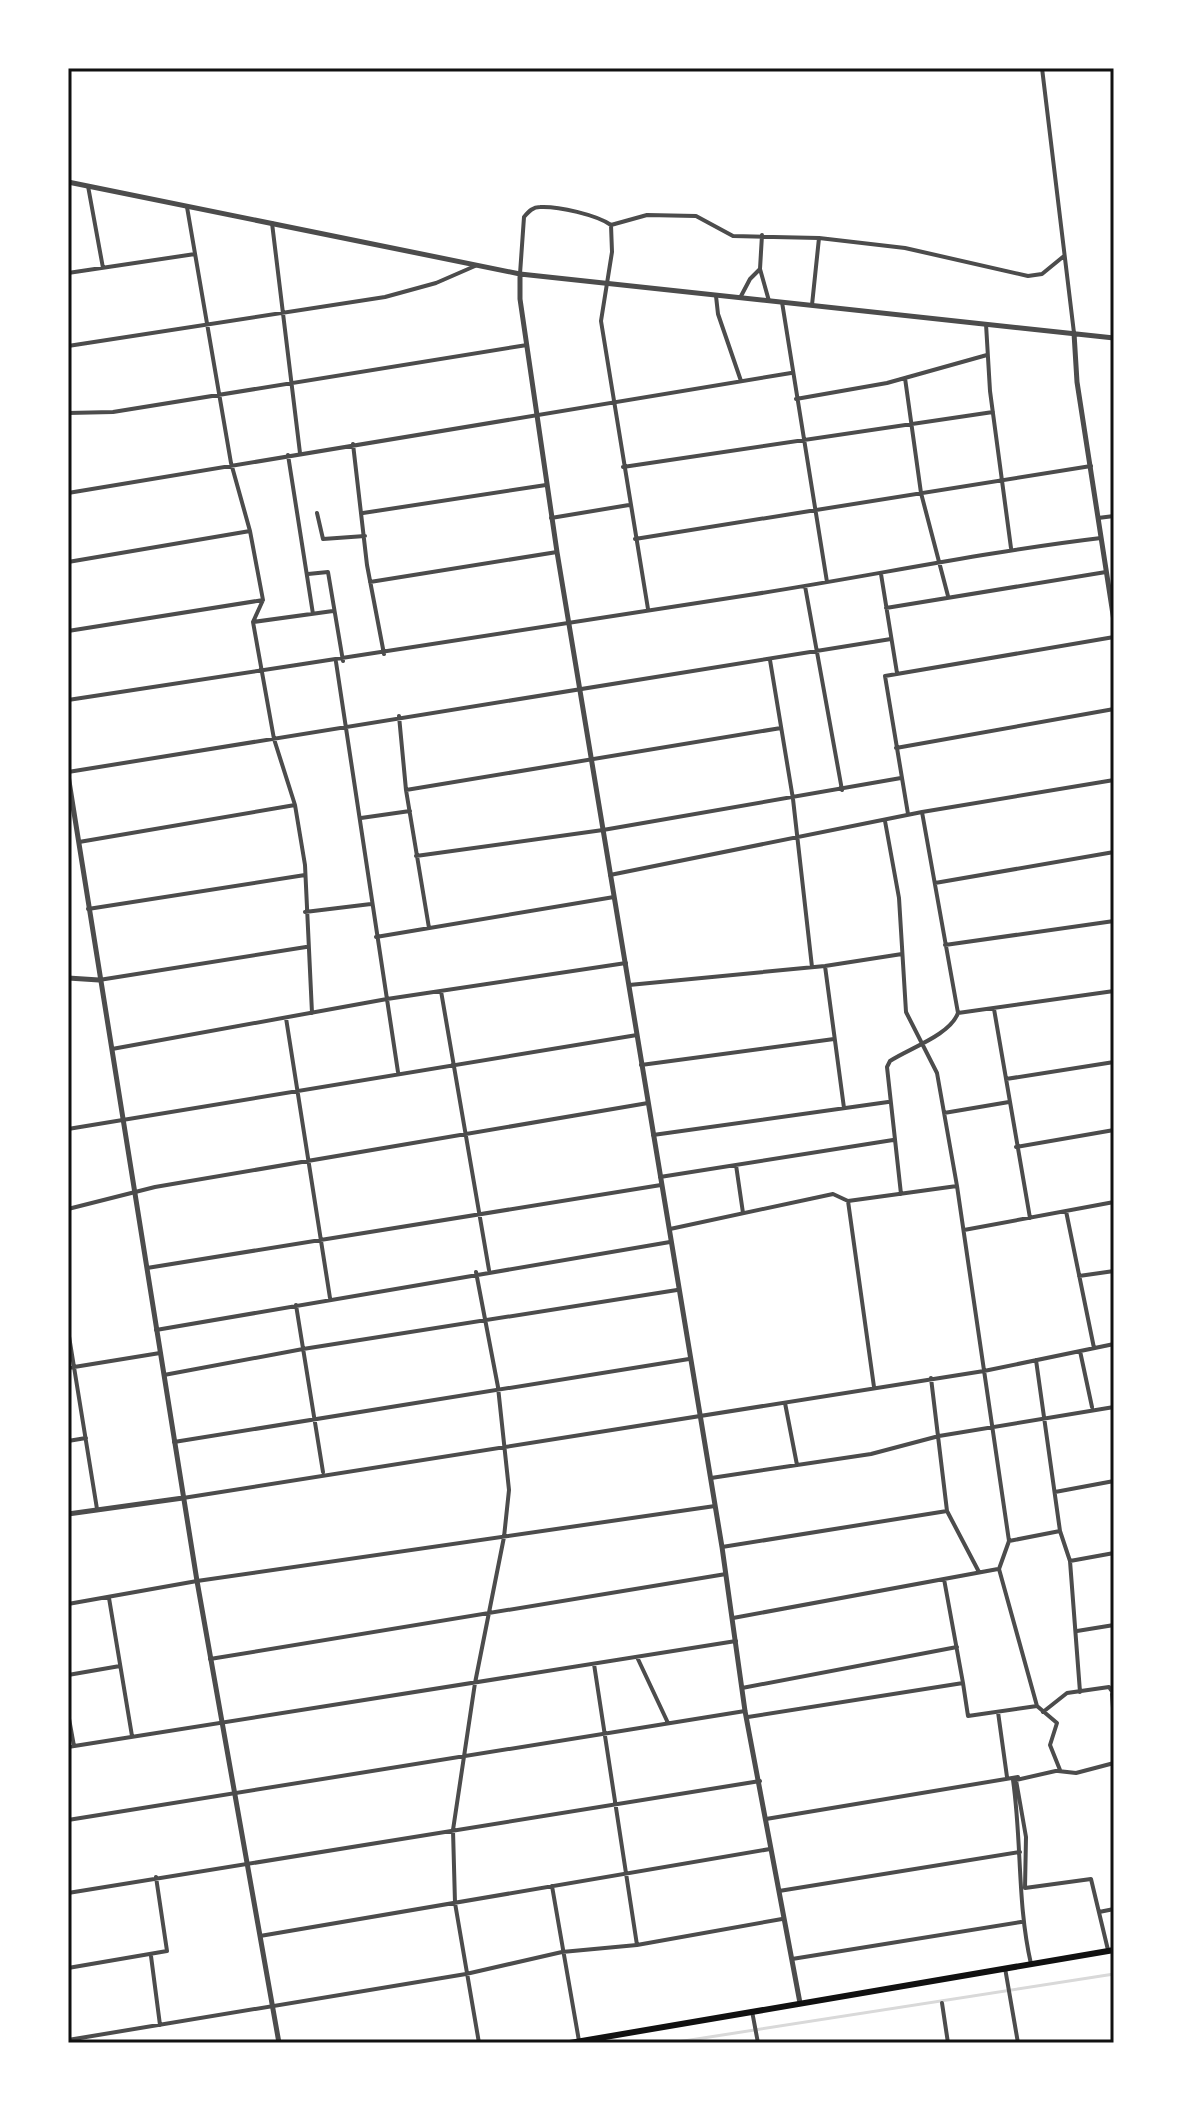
<svg xmlns="http://www.w3.org/2000/svg" width="1182" height="2111" viewBox="0 0 1182 2111" font-family="Inter,sans-serif">
  <style>
    .lines { fill: none; stroke-linecap: round; stroke-linejoin: round }
    .stream { stroke: #d9d9d9; stroke-width: 3 }
    .minor { stroke: #4c4c4c; stroke-width: 4 }
    .tertiary { stroke: #4c4c4c; stroke-width: 5 }
    .secondary { stroke: #111; stroke-width: 6 }
    .neatline { fill: none; stroke: #111; stroke-width: 3 }
  </style>
  <rect width="100%" height="100%" fill="#fff"/>
  <g class="lines">
    <path class="stream" d="M 671,2043 L 1114,1974"/>
    <path class="minor" d="M 1042,68 L 1074,333
      M 88,186 L 103,268
      M 187,207 L 231,463 L 250,531 L 263,600 L 253,622 L 274,739 L 295,805 L 305,865 L 312,1013
      M 272,223 L 300,453
      M 611,225 L 647,215 L 696,216 L 733,236 L 819,238 L 905,248 L 1028,276 L 1042,274 L 1064,256
      M 762,235 L 760,269 L 769,301
      M 68,273 L 195,254
      M 520,274 L 524,217 C 529,211 533,207 540,207 C 558,206 597,215 611,225 L 612,252 L 601,321 L 648,609
      M 716,296 L 718,314 L 741,381
      M 740,298 L 750,279 L 760,269
      M 782,302 L 827,582
      M 812,305 L 819,238
      M 986,324 L 990,391 L 1011,548
      M 68,346 L 385,297 L 436,283 L 475,266
      M 905,378 L 921,493 L 948,596
      M 796,399 L 887,383 L 987,355
      M 68,413 L 113,412 L 527,345
      M 353,444 L 367,565 L 384,654
      M 288,455 L 313,614
      M 623,467 L 993,412
      M 68,493 L 791,373
      M 317,513 L 323,539 L 365,536
      M 363,513 L 546,485
      M 551,518 L 629,505
      M 1098,518 L 1114,516
      M 635,539 L 1091,466
      M 68,562 L 250,531
      M 308,574 L 328,572 L 343,661
      M 881,574 L 897,673
      M 370,582 L 557,552
      M 805,586 L 842,790
      M 886,608 L 1106,572
      M 253,622 L 333,611
      M 68,631 L 263,600
      M 770,660 L 793,799 L 812,967
      M 336,662 L 398,1072
      M 68,700 C 295,665 522,631 749,595 C 866,577 983,552 1101,538
      M 399,716 L 406,790 L 429,928
      M 896,748 L 1114,709
      M 68,772 L 891,639
      M 406,790 L 781,728
      M 908,814 L 885,676 L 1114,637
      M 361,818 L 410,811
      M 885,821 L 899,898 L 906,1012 L 937,1073 L 957,1186
      M 79,842 L 295,805
      M 416,856 L 603,830 L 901,778
      M 610,875 L 922,812 L 1114,780
      M 935,883 L 1114,852
      M 88,909 L 305,875
      M 305,912 L 371,904
      M 376,937 L 614,897
      M 945,945 L 1114,921
      M 825,966 L 844,1108
      M 99,980 L 306,947
      M 629,985 L 825,966 L 902,954
      M 441,991 L 489,1270
      M 994,1009 L 1030,1218
      M 958,1013 L 1114,991
      M 286,1018 L 330,1298
      M 112,1049 L 387,999 L 626,963
      M 641,1065 L 834,1039
      M 1006,1079 L 1114,1062
      M 944,1113 L 1009,1102
      M 68,1129 L 637,1035
      M 653,1135 L 888,1102
      M 1016,1147 L 1114,1130
      M 736,1165 L 743,1213
      M 660,1177 L 893,1140
      M 901,1194 L 887,1067 L 890,1061 C 910,1048 950,1035 958,1013 L 922,812
      M 848,1201 L 874,1387
      M 68,1209 L 155,1187 L 648,1103
      M 1066,1211 L 1094,1348
      M 670,1229 L 833,1194 L 848,1201 L 957,1186 L 1009,1541 L 999,1569 L 1037,1706 L 1057,1723 L 1050,1745 L 1060,1770 L 1016,1780 L 1026,1837 L 1025,1888 L 1091,1879 L 1108,1950
      M 964,1230 L 1114,1202
      M 147,1268 L 661,1185
      M 476,1272 L 498,1387 L 509,1490 L 504,1537 L 475,1683 L 453,1830 L 455,1903 L 479,2043
      M 1079,1276 L 1114,1271
      M 296,1305 L 323,1472
      M 68,1330 L 97,1509
      M 156,1330 L 670,1242
      M 1080,1351 L 1092,1407
      M 1036,1360 L 1060,1531 L 1070,1561 L 1080,1692
      M 68,1368 L 160,1353
      M 164,1375 L 303,1349 L 677,1290
      M 931,1378 L 947,1511 L 979,1572
      M 785,1403 L 797,1465
      M 68,1441 L 86,1438
      M 174,1442 L 689,1359
      M 711,1478 L 871,1454 L 939,1436 L 1114,1407
      M 1055,1492 L 1114,1481
      M 183,1498 L 984,1371 L 1114,1344
      M 1009,1541 L 1060,1531
      M 722,1547 L 947,1511
      M 1070,1561 L 1114,1553
      M 944,1579 L 963,1683
      M 109,1598 L 132,1736
      M 68,1604 L 197,1581 L 715,1506
      M 733,1618 L 998,1569
      M 1077,1631 L 1114,1625
      M 637,1657 L 668,1723
      M 210,1659 L 726,1574
      M 594,1664 L 637,1945
      M 68,1675 L 120,1666
      M 742,1688 L 957,1647
      M 1112,1694 L 1114,1722
      M 998,1712 L 1007,1777
      M 1043,1712 L 1067,1693 L 1109,1687 L 1114,1694
      M 68,1713 L 74,1746
      M 748,1717 L 963,1683 L 968,1716 L 1037,1706
      M 68,1747 L 736,1641
      M 1058,1771 L 1076,1773 L 1114,1763
      M 1013,1780 C 1022,1843 1017,1903 1031,1964
      M 766,1819 L 1018,1777
      M 68,1820 L 745,1711
      M 552,1886 L 579,2041
      M 779,1891 L 1020,1852
      M 68,1893 L 760,1781
      M 1099,1912 L 1114,1909
      M 260,1936 L 770,1849
      M 151,1956 L 160,2025
      M 792,1959 L 1021,1922
      M 68,1968 L 167,1951 L 156,1877
      M 1005,1968 L 1018,2043
      M 942,2003 L 948,2043
      M 752,2011 L 758,2043
      M 68,2040 L 466,1974 L 562,1952 L 637,1945 L 782,1919"/>
    <path class="tertiary" d="M 68,182 L 520,274 L 1114,338
      M 520,274 L 520,299 L 557,552 L 722,1547 L 745,1711 L 800,2003
      M 1074,333 L 1077,382 L 1114,621
      M 68,775 L 197,1581 L 279,2043
      M 68,978 L 99,980
      M 68,1514 L 183,1498"/>
    <path class="secondary" d="M 570,2043 L 1114,1950"/>
  </g>
  <rect width="1182" height="2111" fill="none" stroke="#ffffff" stroke-width="140"/>
  <rect x="70" y="70" width="1042" height="1971" class="neatline"/>
</svg>
